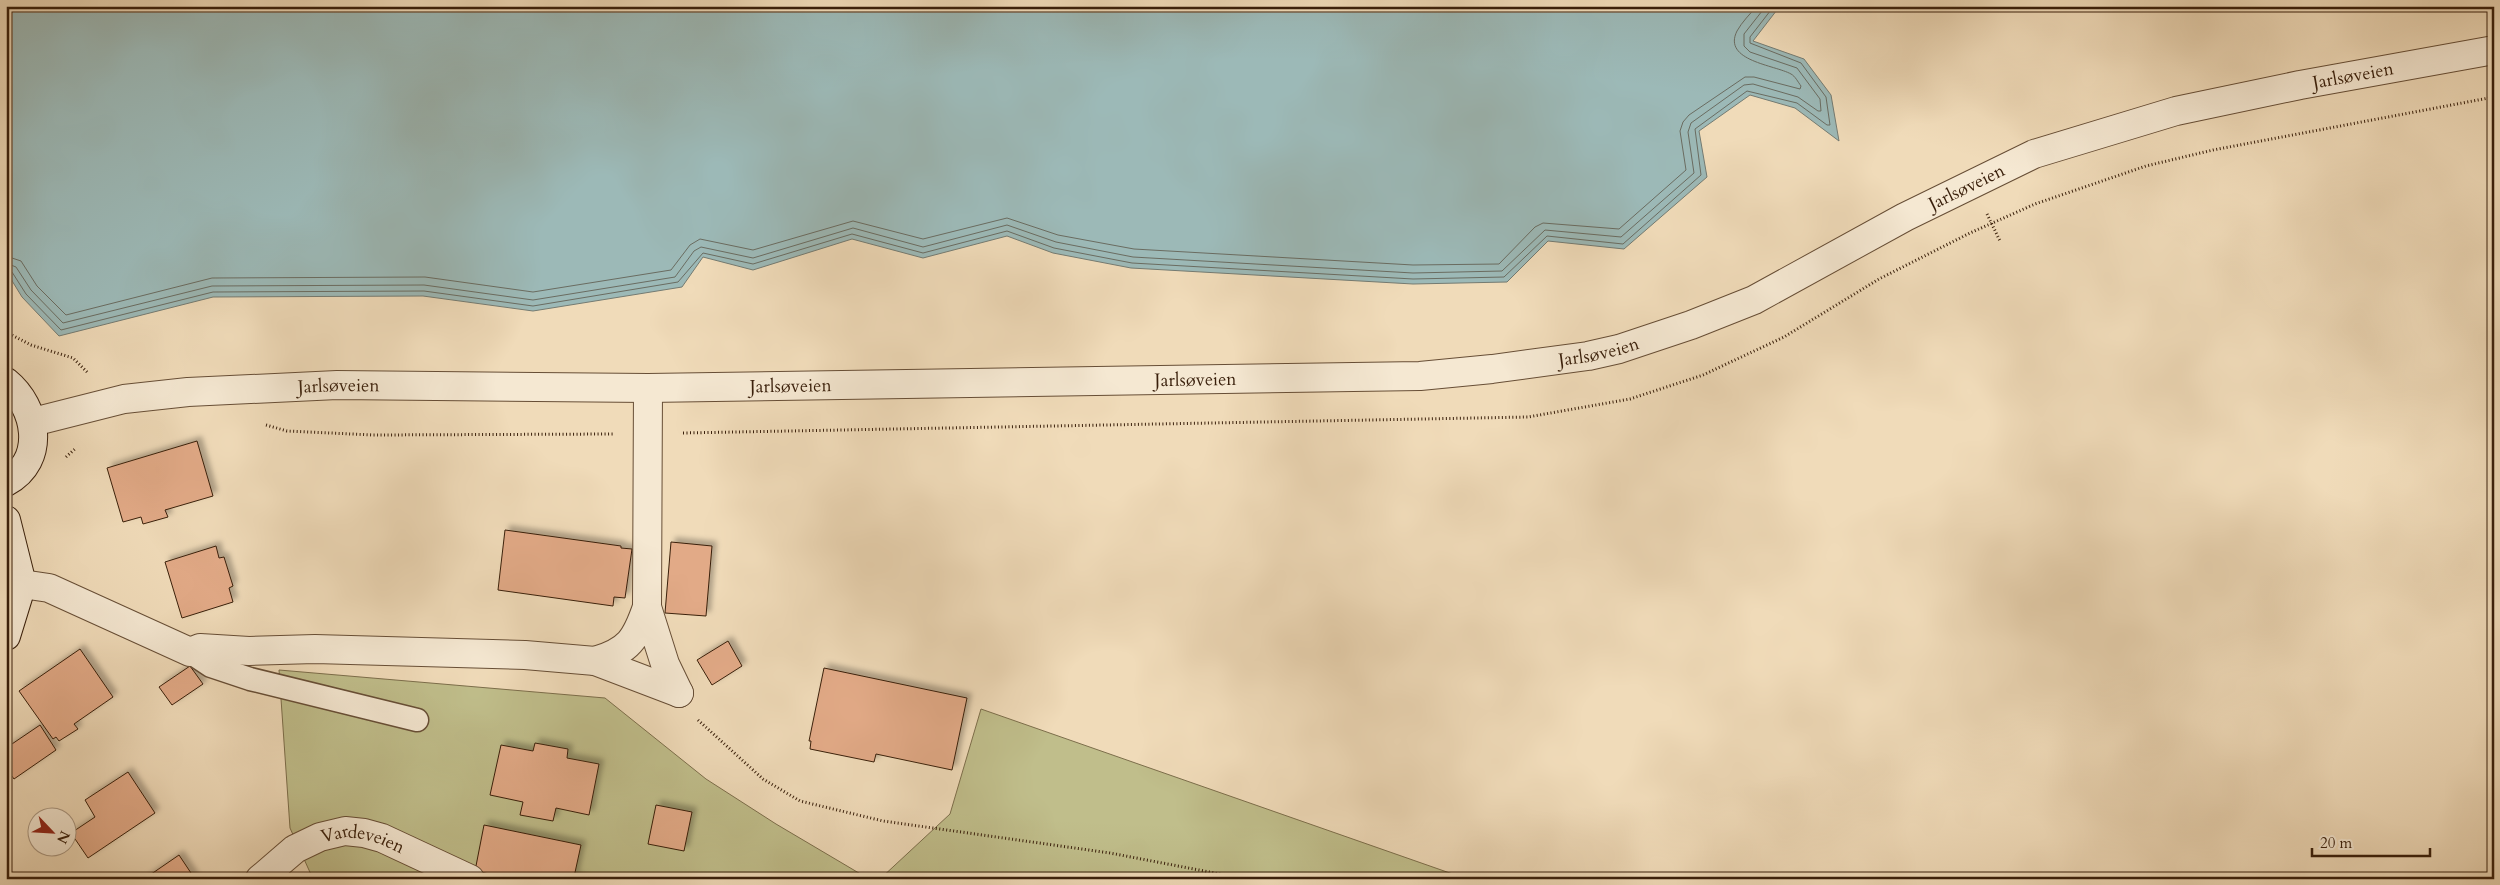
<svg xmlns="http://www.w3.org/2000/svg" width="2500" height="885" viewBox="0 0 2500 885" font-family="Cardo,serif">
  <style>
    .green { fill: #c0be8b; stroke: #7c6e4b }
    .water { fill: #9cb9b7; stroke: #747b72 }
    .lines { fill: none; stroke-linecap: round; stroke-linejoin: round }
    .shore { stroke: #6a6c61; stroke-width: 1 }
    .building { fill: #e2aa87; stroke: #391f0b; filter: url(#shadow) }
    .service-casing { stroke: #674e36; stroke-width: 25 }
    .minor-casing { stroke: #674e36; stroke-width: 30 }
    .tertiary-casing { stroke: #674e36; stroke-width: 30 }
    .secondary-casing { stroke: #391f0b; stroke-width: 30 }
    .path { stroke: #391f0b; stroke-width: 3; stroke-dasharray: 1 2.5; stroke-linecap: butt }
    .service { stroke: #f5e8d2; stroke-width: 22 }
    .minor { stroke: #f5e8d2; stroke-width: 28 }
    .tertiary { stroke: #f5e8d2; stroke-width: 28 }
    .secondary { stroke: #f5e8d2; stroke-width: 28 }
    .labels { text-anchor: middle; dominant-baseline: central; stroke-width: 4.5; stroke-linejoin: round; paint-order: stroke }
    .street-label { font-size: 18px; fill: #391f0b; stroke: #f5e8d2 }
  </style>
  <defs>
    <filter id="shadow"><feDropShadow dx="4.5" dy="-4.5" stdDeviation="2.5" flood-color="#0004"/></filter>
  </defs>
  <rect width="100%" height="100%" fill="#f0dbb9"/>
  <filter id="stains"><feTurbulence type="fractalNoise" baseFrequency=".004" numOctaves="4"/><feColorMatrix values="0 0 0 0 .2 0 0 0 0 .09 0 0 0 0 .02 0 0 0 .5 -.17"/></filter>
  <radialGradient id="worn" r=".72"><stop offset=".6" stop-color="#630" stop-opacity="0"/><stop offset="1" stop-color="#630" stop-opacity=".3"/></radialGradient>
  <path class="green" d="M 279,670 L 605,698 L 706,779 L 776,824 L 869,879 L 313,879 L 290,828 Z
    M 981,709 L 1467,879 L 880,879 L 950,814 Z"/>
  <path class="water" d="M 6,6 L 1780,6 L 1753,41 L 1804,59 L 1831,95 L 1839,141 L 1795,108 L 1750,95 L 1699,131 L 1707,177 L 1624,249 L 1548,241 L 1507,282 L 1413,284 L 1131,268 L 1053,253 L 1007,236 L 923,258 L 852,239 L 753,270 L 703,257 L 682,287 L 533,311 L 423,296 L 213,297 L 59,336 L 22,297 L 6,271 Z"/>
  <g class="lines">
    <path class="shore" d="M 6,256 L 21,261 L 37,286 L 66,315 L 212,278 L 425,277 L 533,292 L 671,270 L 690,245 L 700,239 L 753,250 L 853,221 L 923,239 L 1007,218 L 1058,235 L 1134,249 L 1413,265 L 1499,264 L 1535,227 L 1543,223 L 1619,229 L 1686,170 L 1680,131 L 1683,122 L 1689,115 L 1745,77 L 1754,77 L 1800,89 L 1801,86 C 1798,82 1795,76 1791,74 C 1775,65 1722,61 1737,31 C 1742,22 1750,14 1757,6
      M 6,263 L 16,267 L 31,290 L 63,323 L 212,286 L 424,285 L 533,300 L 675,277 L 694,251 L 701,247 L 753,258 L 853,228 L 923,247 L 1007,225 L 1056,242 L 1133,257 L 1413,273 L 1502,271 L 1545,230 L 1621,237 L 1694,173 L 1688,132 L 1691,123 L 1744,85 L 1753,84 L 1798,97 L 1818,111 L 1821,111 L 1820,99 L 1797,68 L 1750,52 L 1744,46 L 1744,34 L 1766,6
      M 6,270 L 12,272 L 26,294 L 61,330 L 213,292 L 424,291 L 533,306 L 678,282 L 703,253 L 753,264 L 852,234 L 923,253 L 1007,231 L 1054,248 L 1132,263 L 1413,279 L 1504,277 L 1547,236 L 1623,244 L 1701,175 L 1695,129 L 1747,91 L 1797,103 L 1827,125 L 1830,125 L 1826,97 L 1801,63 L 1750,43 L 1750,37 L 1774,6"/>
  </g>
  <path class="building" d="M 197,441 L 213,496 L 165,510 L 168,517 L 143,524 L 141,517 L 123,522 L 107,468 Z
    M 505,530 L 621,546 L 621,548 L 632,549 L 625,598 L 614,597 L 613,606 L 498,590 Z
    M 671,542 L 712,546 L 706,616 L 665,613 Z
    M 216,546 L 219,558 L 224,557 L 233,586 L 229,588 L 233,602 L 182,618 L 165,562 Z
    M 728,641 L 742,666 L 712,685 L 697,660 Z
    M 80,649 L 113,697 L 74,724 L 78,729 L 59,741 L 56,737 L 53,739 L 19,691 Z
    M 190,666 L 203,684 L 172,705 L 159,687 Z
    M 824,668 L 967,698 L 952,770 L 876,754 L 874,762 L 810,749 L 811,741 L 809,741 Z
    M 40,725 L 56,750 L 14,779 L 6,768 L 6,748 Z
    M 535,743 L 568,749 L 567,758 L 599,764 L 589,815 L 556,808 L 553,821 L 520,815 L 523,802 L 490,795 L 501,745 L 533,751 Z
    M 128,772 L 155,813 L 88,858 L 71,833 L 95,817 L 85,800 Z
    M 656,805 L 692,812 L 684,851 L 648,844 Z
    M 484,825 L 581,845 L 574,877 L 583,879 L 513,879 L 475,871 Z
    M 179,855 L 195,879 L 144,879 Z"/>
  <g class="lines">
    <g class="service-casing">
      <path id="service" d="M 190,652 L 211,666 L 250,679 L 417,720"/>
    </g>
    <g class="minor-casing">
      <g id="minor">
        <path d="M 22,584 L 49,588 L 190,652 L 200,648 L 249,651 L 315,649 L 525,655 L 595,661 L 679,693"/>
        <path d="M 647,607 L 648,388"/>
        <path d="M 595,661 C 629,651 636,639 647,607 L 665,664 L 679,693"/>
        <path id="s1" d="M 260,879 L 295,849 L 320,837 L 345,831 L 364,833 L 382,838 L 470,879"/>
      </g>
    </g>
    <g class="tertiary-casing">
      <g id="tertiary">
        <path id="s2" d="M 33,422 L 124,399 L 188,392 L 337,385 L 648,388 L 1420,376 L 1492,369 L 1588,356 L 1619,349 L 1691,325 L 1754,300 L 1905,217 L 2034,154 L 2176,111 L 2300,85 L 2494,50"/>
      </g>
    </g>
    <g class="secondary-casing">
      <path id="secondary" d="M 6,382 C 37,407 47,460 6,482
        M 6,520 L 22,584 L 6,636"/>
    </g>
    <path class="path" d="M 1987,214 L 2000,241
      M 6,332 L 31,345 L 73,358 L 88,373
      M 266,425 L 287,431 L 373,435 L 614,434
      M 683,433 L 1528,417 L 1630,399 L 1703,375 L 1784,337 L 1879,279 L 1970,233 L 2035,204 L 2146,166 L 2213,150 L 2494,97
      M 66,457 L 76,448
      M 698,720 L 763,779 L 800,801 L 883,821 L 1110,853 L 1246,879"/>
    <use href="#service" class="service"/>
    <use href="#minor" class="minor"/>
    <use href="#tertiary" class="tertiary"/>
    <use href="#secondary" class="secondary"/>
  </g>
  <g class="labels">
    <g class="street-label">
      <text stroke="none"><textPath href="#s2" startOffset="2380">Jarlsøveien</textPath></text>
      <text stroke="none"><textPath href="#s2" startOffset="1976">Jarlsøveien</textPath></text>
      <text stroke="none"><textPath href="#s2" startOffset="1571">Jarlsøveien</textPath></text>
      <text stroke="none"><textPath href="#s2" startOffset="1166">Jarlsøveien</textPath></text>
      <text stroke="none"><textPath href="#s2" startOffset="761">Jarlsøveien</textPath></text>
      <text stroke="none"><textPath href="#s2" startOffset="309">Jarlsøveien</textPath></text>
      <text stroke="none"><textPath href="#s1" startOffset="118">Vardeveien</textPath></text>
    </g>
  </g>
  <rect width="2500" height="885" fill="none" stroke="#f0dbb9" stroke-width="25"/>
  <rect x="8" y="8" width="2485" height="870" fill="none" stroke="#391f0b" stroke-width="2.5"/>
  <rect x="12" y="12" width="2475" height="860" fill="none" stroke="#391f0b"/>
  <g transform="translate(52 832) rotate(115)"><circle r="24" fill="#f5e8d2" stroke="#aa9882"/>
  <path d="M0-4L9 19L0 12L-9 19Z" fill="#8f2418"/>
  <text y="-8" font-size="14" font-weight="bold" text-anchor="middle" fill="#391f0b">N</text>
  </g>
  <path d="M2312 848v8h118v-8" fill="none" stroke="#391f0b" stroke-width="2.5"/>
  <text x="2320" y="848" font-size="15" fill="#391f0b" stroke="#f5e8d2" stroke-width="4" paint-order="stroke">20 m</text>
  <rect width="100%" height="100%" filter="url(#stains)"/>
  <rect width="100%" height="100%" fill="url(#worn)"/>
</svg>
